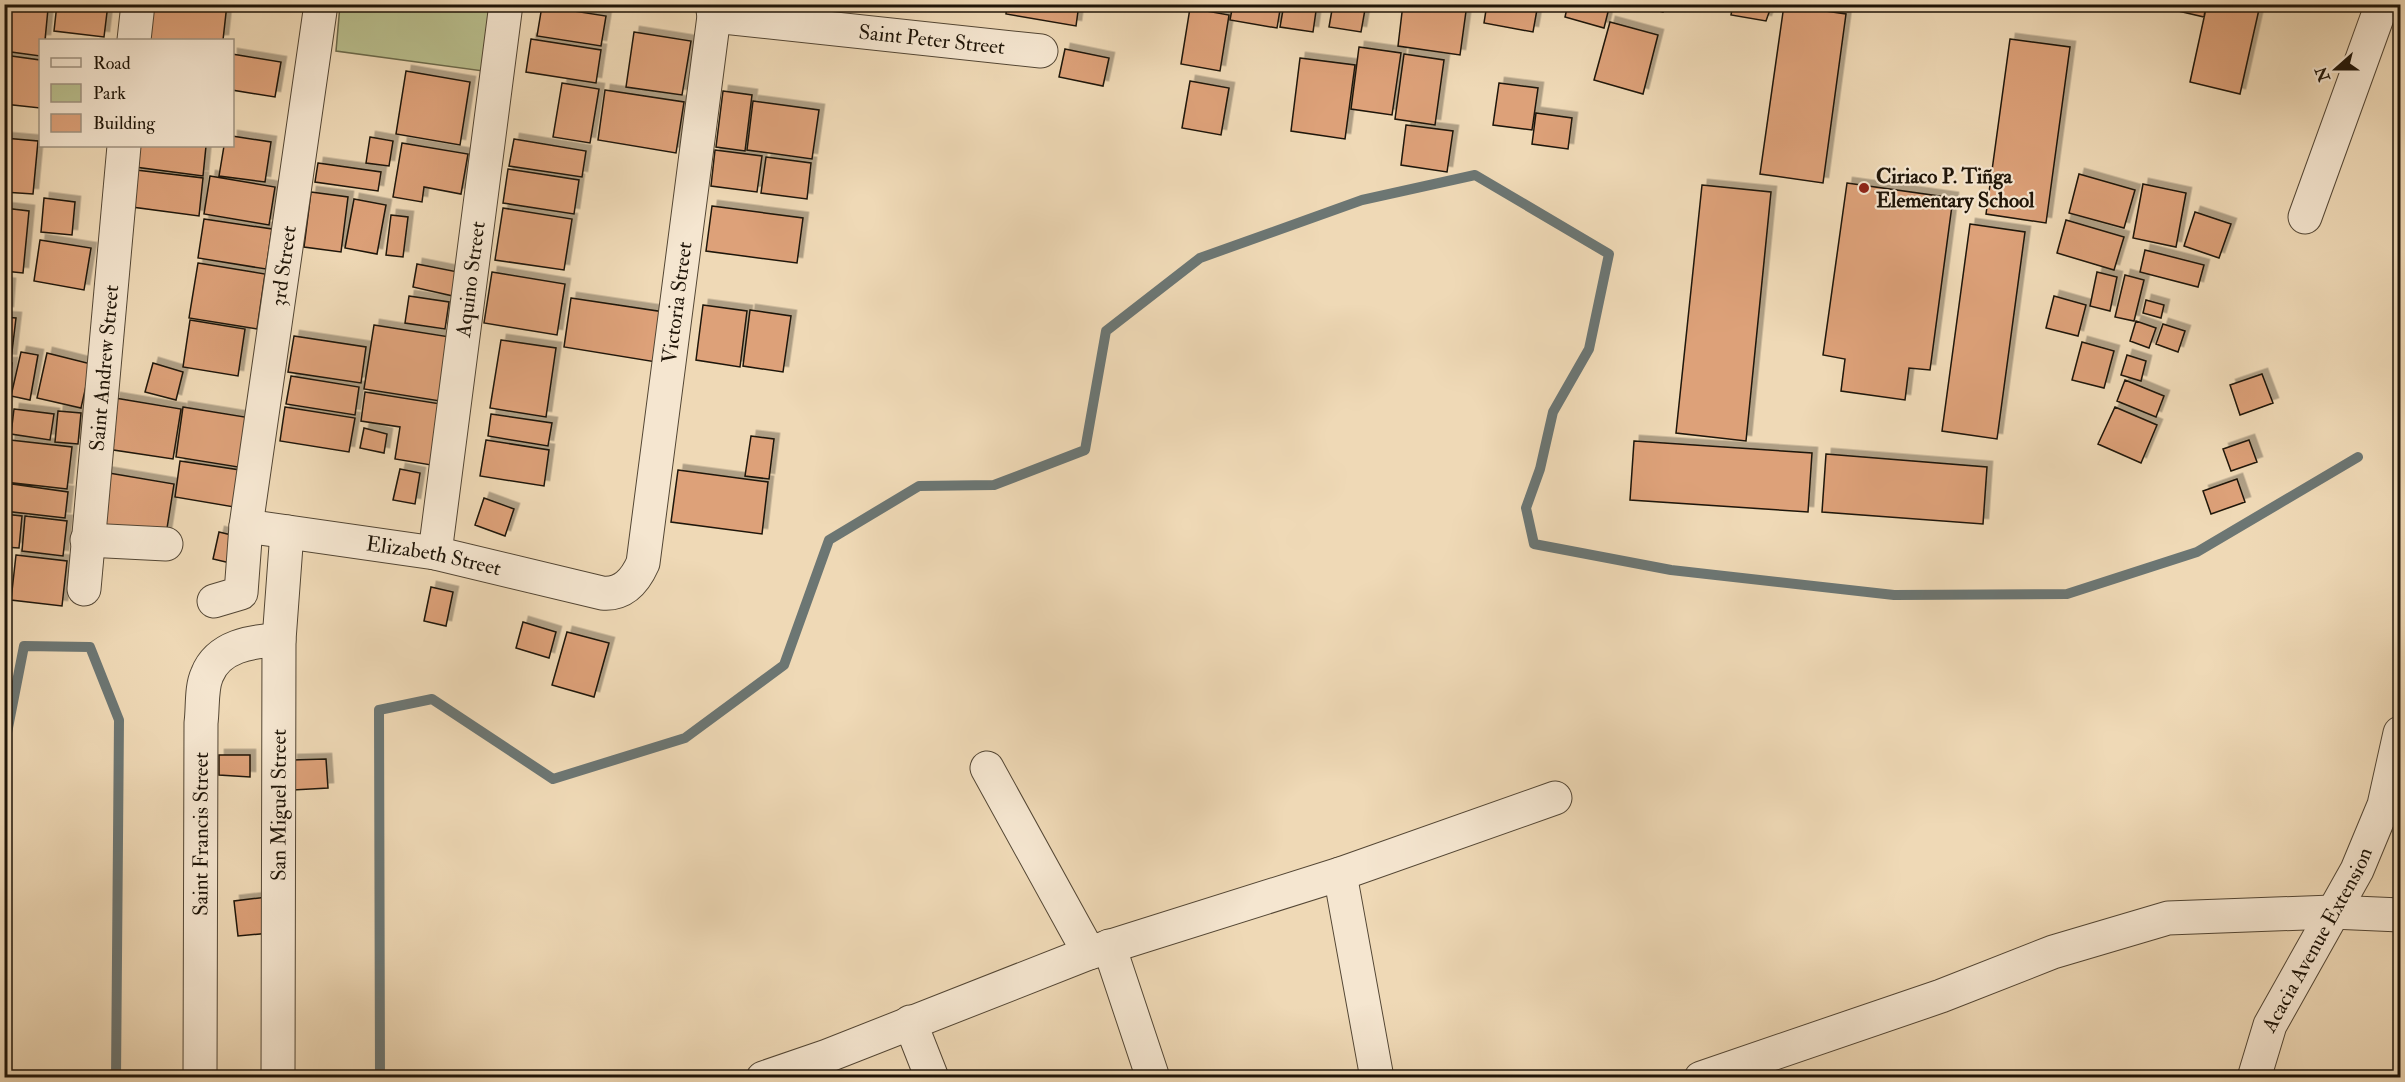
<svg xmlns="http://www.w3.org/2000/svg" width="2405" height="1082" viewBox="0 0 2405 1082" font-family="'IM FELL Double Pica',serif">
  <style>
    .green { fill: #b9bf8e; stroke: #6c6a4b; stroke-width: 1.5 }
    .lines { fill: none; stroke-linecap: round; stroke-linejoin: round }
    .stream { stroke: #6c7673; stroke-width: 10 }
    .building { fill: #dda179; stroke: #1f1508; stroke-width: 1.5; filter: url(#shadow) }
    .minor-casing { stroke: #534634; stroke-width: 35 }
    .minor { stroke: #f5e6d0; stroke-width: 33 }
    .poi-dot { fill: #8f2418; stroke: #f5e6d0; stroke-width: 2 }
    .labels { text-anchor: middle; dominant-baseline: central; stroke-width: 4.5; stroke-linejoin: round; paint-order: stroke }
    .street-label { font-size: 21px; fill: #1f1508; stroke: #f5e6d0 }
    .poi-label { font-size: 21px; font-weight: bold; fill: #1f1508; stroke: #f5e6d0; text-anchor: start }
  </style>
  <defs>
    <filter id="shadow"><feDropShadow dx="5.5" dy="-5.5" stdDeviation="0" flood-color="#0004"/></filter>
  </defs>
  <rect width="100%" height="100%" fill="#efd9b6"/>
  <filter id="stains"><feTurbulence type="fractalNoise" baseFrequency=".00333" numOctaves="4"/><feColorMatrix values="0 0 0 0 .2 0 0 0 0 .09 0 0 0 0 .02 0 0 0 .5 -.17"/></filter>
  <radialGradient id="worn" r=".72"><stop offset=".6" stop-color="#630" stop-opacity="0"/><stop offset="1" stop-color="#630" stop-opacity=".3"/></radialGradient>
  <path class="green" d="M 340,5 L 490,5 L 483,71 L 336,51 Z"/>
  <g class="lines">
    <path class="stream" d="M 4,748 L 24,646 L 90,647 L 119,720 L 116,1078
      M 380,1078 L 379,710 L 432,699 L 553,779 L 685,738 L 784,665 L 829,540 L 919,486 L 994,485 L 1085,450 L 1106,331 L 1200,258 L 1362,200 L 1475,175 L 1609,254 L 1589,349 L 1553,412 L 1540,469 L 1526,508 L 1534,544 L 1671,570 L 1894,595 L 2067,594 L 2197,552 L 2358,457"/>
  </g>
  <path class="building" d="M 4,4 L 48,9 L 45,40 L 40,40 L 40,56 L 4,51 Z
    M 57,4 L 108,4 L 104,37 L 54,31 Z
    M 154,4 L 227,4 L 223,40 L 150,40 Z
    M 1007,4 L 1079,4 L 1076,26 L 1006,14 Z
    M 1233,4 L 1281,4 L 1277,28 L 1230,20 Z
    M 1284,4 L 1317,4 L 1313,32 L 1280,27 Z
    M 1333,4 L 1366,4 L 1361,32 L 1329,27 Z
    M 1403,4 L 1467,4 L 1460,55 L 1398,46 Z
    M 1487,4 L 1538,4 L 1533,32 L 1484,23 Z
    M 1568,4 L 1610,4 L 1604,28 L 1565,17 Z
    M 1633,4 L 1665,4 L 1663,12 Z
    M 1733,4 L 1772,4 L 1766,21 L 1731,15 Z
    M 2162,4 L 2206,4 L 2204,17 L 2161,7 Z
    M 2207,4 L 2260,5 L 2240,94 L 2190,82 Z
    M 1784,5 L 1846,14 L 1823,183 L 1760,174 Z
    M 542,6 L 606,16 L 601,46 L 537,36 Z
    M 1190,8 L 1229,15 L 1220,71 L 1181,64 Z
    M 1610,22 L 1658,35 L 1643,94 L 1594,80 Z
    M 634,32 L 691,41 L 682,95 L 626,87 Z
    M 531,39 L 601,50 L 596,83 L 526,72 Z
    M 2010,39 L 2070,47 L 2046,223 L 1986,214 Z
    M 1359,47 L 1401,53 L 1392,115 L 1351,109 Z
    M 1065,49 L 1109,58 L 1103,86 L 1059,77 Z
    M 232,54 L 281,62 L 275,97 L 232,90 Z
    M 1404,54 L 1444,60 L 1435,125 L 1395,119 Z
    M 4,55 L 40,60 L 40,108 L 4,104 Z
    M 1300,58 L 1355,65 L 1345,139 L 1291,131 Z
    M 406,71 L 470,82 L 460,145 L 396,134 Z
    M 1190,81 L 1229,88 L 1221,135 L 1182,128 Z
    M 562,83 L 599,89 L 590,143 L 553,137 Z
    M 1499,83 L 1538,88 L 1532,130 L 1493,125 Z
    M 605,90 L 684,102 L 676,153 L 598,140 Z
    M 723,91 L 752,95 L 745,151 L 716,147 Z
    M 753,101 L 819,110 L 812,159 L 747,150 Z
    M 1536,113 L 1572,118 L 1568,149 L 1532,144 Z
    M 1406,125 L 1453,131 L 1447,172 L 1401,165 Z
    M 232,136 L 271,142 L 265,182 L 219,176 L 224,146 L 232,146 Z
    M 370,137 L 393,141 L 389,166 L 366,163 Z
    M 4,138 L 38,141 L 33,194 L 4,192 Z
    M 514,139 L 586,151 L 582,177 L 509,166 Z
    M 402,143 L 468,154 L 461,194 L 424,187 L 422,202 L 393,197 Z
    M 138,146 L 206,146 L 203,176 L 135,167 Z
    M 715,150 L 762,156 L 757,192 L 711,186 Z
    M 766,157 L 811,163 L 807,199 L 761,193 Z
    M 318,163 L 381,172 L 378,191 L 315,182 Z
    M 508,169 L 579,180 L 574,214 L 503,203 Z
    M 136,170 L 203,178 L 199,216 L 132,207 Z
    M 2079,174 L 2135,190 L 2124,228 L 2069,213 Z
    M 210,176 L 275,187 L 269,225 L 204,214 Z
    M 1847,183 L 1953,198 L 1930,370 L 1909,368 L 1905,400 L 1841,391 L 1845,359 L 1823,355 Z
    M 2143,184 L 2186,193 L 2176,247 L 2133,238 Z
    M 1702,185 L 1771,192 L 1746,441 L 1676,433 Z
    M 311,192 L 348,197 L 341,252 L 304,247 Z
    M 44,198 L 75,202 L 72,235 L 41,232 Z
    M 354,199 L 386,205 L 377,254 L 345,248 Z
    M 712,206 L 803,218 L 797,263 L 706,251 Z
    M 4,208 L 29,211 L 23,273 L 4,271 Z
    M 503,208 L 572,219 L 564,270 L 495,260 Z
    M 2195,212 L 2231,224 L 2219,258 L 2184,246 Z
    M 391,215 L 408,217 L 403,257 L 386,255 Z
    M 204,219 L 272,229 L 266,269 L 198,258 Z
    M 2066,220 L 2124,237 L 2114,270 L 2057,253 Z
    M 1970,224 L 2025,232 L 1997,439 L 1942,431 Z
    M 40,240 L 91,248 L 84,290 L 34,281 Z
    M 2145,250 L 2204,265 L 2198,287 L 2140,272 Z
    M 198,263 L 265,274 L 257,329 L 189,318 Z
    M 417,264 L 458,272 L 453,296 L 413,287 Z
    M 492,272 L 565,284 L 557,335 L 484,323 Z
    M 2097,272 L 2117,277 L 2110,311 L 2090,306 Z
    M 2125,275 L 2144,280 L 2134,321 L 2115,317 Z
    M 4,283 L 10,284 L 8,312 L 4,311 Z
    M 409,296 L 449,302 L 445,329 L 405,323 Z
    M 2054,296 L 2086,305 L 2078,336 L 2046,328 Z
    M 571,298 L 664,312 L 656,362 L 564,347 Z
    M 2146,300 L 2164,305 L 2161,318 L 2143,313 Z
    M 703,305 L 747,311 L 740,367 L 696,360 Z
    M 750,310 L 791,316 L 783,372 L 743,366 Z
    M 4,317 L 16,318 L 11,360 L 4,359 Z
    M 190,320 L 245,329 L 238,376 L 183,367 Z
    M 2136,321 L 2156,328 L 2149,348 L 2130,341 Z
    M 2163,324 L 2185,331 L 2178,352 L 2156,344 Z
    M 374,325 L 450,337 L 440,401 L 364,389 Z
    M 294,336 L 366,347 L 361,383 L 288,372 Z
    M 501,340 L 556,348 L 546,417 L 490,408 Z
    M 2082,342 L 2114,351 L 2104,388 L 2072,380 Z
    M 21,352 L 38,355 L 30,400 L 11,396 Z
    M 47,353 L 91,364 L 81,408 L 37,398 Z
    M 2127,355 L 2146,361 L 2141,381 L 2121,375 Z
    M 4,363 L 12,363 L 5,417 L 4,417 Z
    M 153,363 L 183,372 L 176,400 L 145,392 Z
    M 2262,374 L 2273,403 L 2240,415 L 2230,385 Z
    M 291,376 L 359,387 L 355,415 L 286,404 Z
    M 2125,380 L 2164,396 L 2156,417 L 2117,401 Z
    M 365,392 L 441,404 L 431,465 L 395,459 L 400,427 L 361,421 Z
    M 115,398 L 181,409 L 173,459 L 107,449 Z
    M 183,407 L 251,418 L 244,468 L 176,457 Z
    M 285,407 L 355,418 L 349,452 L 280,441 Z
    M 2115,407 L 2157,425 L 2141,463 L 2098,444 Z
    M 14,409 L 54,414 L 50,440 L 11,434 Z
    M 58,411 L 81,413 L 78,444 L 55,442 Z
    M 491,414 L 552,423 L 548,446 L 488,436 Z
    M 364,428 L 387,434 L 384,453 L 360,448 Z
    M 751,436 L 774,439 L 769,479 L 745,476 Z
    M 10,440 L 72,447 L 67,489 L 5,482 Z
    M 486,440 L 549,450 L 544,486 L 480,476 Z
    M 2249,440 L 2257,462 L 2231,471 L 2223,449 Z
    M 1634,441 L 1812,453 L 1808,512 L 1630,500 Z
    M 1826,454 L 1987,467 L 1983,524 L 1822,512 Z
    M 180,461 L 240,470 L 234,507 L 175,497 Z
    M 400,469 L 420,473 L 415,504 L 393,500 Z
    M 678,470 L 768,482 L 762,534 L 671,522 Z
    M 103,472 L 174,484 L 165,541 L 95,530 Z
    M 2237,479 L 2245,502 L 2211,514 L 2203,491 Z
    M 5,483 L 68,492 L 65,518 L 4,511 Z
    M 484,498 L 514,509 L 505,536 L 475,525 Z
    M 4,514 L 22,516 L 19,548 L 4,547 Z
    M 25,516 L 67,521 L 63,556 L 22,551 Z
    M 219,532 L 244,538 L 239,565 L 213,559 Z
    M 16,555 L 67,561 L 62,606 L 11,600 Z
    M 431,587 L 453,592 L 446,626 L 424,621 Z
    M 523,622 L 556,632 L 549,658 L 516,648 Z
    M 567,632 L 609,643 L 594,697 L 552,685 Z
    M 219,755 L 250,755 L 250,777 L 219,775 Z
    M 326,759 L 328,788 L 293,790 L 292,760 Z
    M 267,897 L 270,933 L 238,936 L 234,901 Z"/>
  <g class="lines">
    <g class="minor-casing">
      <g id="minor">
        <path id="s1" d="M 714,16 L 1041,51"/>
        <path d="M 134,40 L 138,4"/>
        <path d="M 2305,217 L 2382,4"/>
        <path id="s2" d="M 246,526 L 435,553 L 602,593 C 623,595 635,581 643,563 L 714,16 L 712,4"/>
        <path d="M 87,540 L 166,544"/>
        <path id="s3" d="M 435,553 L 506,4"/>
        <path id="s4" d="M 84,589 L 124,146"/>
        <path id="s5" d="M 214,601 L 241,593 L 246,526 L 321,4"/>
        <path d="M 987,768 L 1089,953"/>
        <path d="M 1340,874 L 1377,1078"/>
        <path d="M 1109,946 L 1153,1078"/>
        <path d="M 910,1022 L 932,1078"/>
        <path id="s6" d="M 200,1078 L 201,723 C 203,708 201,688 207,675 C 218,646 252,641 279,640"/>
        <path id="s7" d="M 278,1078 L 279,640 L 287,532"/>
        <path d="M 763,1078 L 827,1056 L 1089,953 L 1340,874 L 1555,798"/>
        <path d="M 1701,1078 L 1941,996 L 2053,952 L 2168,918 L 2332,912 L 2400,915"/>
        <path id="s8" d="M 2254,1078 L 2270,1025 L 2357,870 L 2384,805 L 2400,733"/>
      </g>
    </g>
    <use href="#minor" class="minor"/>
  </g>
  <circle class="poi-dot" cx="1864" cy="188" r="6"/>
  <g class="labels">
    <g class="street-label">
      <text stroke="none"><textPath href="#s1" startOffset="219">Saint Peter Street</textPath></text>
      <text stroke="none"><textPath href="#s5" startOffset="358">3rd Street</textPath></text>
      <text stroke="none"><textPath href="#s3" startOffset="276">Aquino Street</textPath></text>
      <text stroke="none"><textPath href="#s2" startOffset="680">Victoria Street</textPath></text>
      <text stroke="none"><textPath href="#s4" startOffset="222">Saint Andrew Street</textPath></text>
      <text stroke="none"><textPath href="#s2" startOffset="190">Elizabeth Street</textPath></text>
      <text stroke="none"><textPath href="#s7" startOffset="273">San Miguel Street</textPath></text>
      <text stroke="none"><textPath href="#s6" startOffset="244">Saint Francis Street</textPath></text>
      <text stroke="none"><textPath href="#s8" startOffset="153">Acacia Avenue Extension</textPath></text>
    </g>
    <g class="poi-label">
      <text x="1876" y="176">Ciriaco P. Tiñga<tspan x="1876" dy="24">Elementary School</tspan></text>
    </g>
  </g>
  <rect width="2405" height="1082" fill="none" stroke="#efd9b6" stroke-width="24"/>
  <rect x="6" y="6" width="2393" height="1070" fill="none" stroke="#1f1508" stroke-width="3"/>
  <rect x="12" y="12" width="2381" height="1058" fill="none" stroke="#1f1508" stroke-width="1.5"/>
  <rect x="39" y="39" width="195" height="108" fill="#f5e6d0" stroke="#9f9280" stroke-width="1.5"/>
  <rect x="51" y="58" width="30" height="9" fill="#f5e6d0" stroke="#9f9280" stroke-width="1.5"/>
  <text x="93" y="69" font-size="18" fill="#1f1508">Road</text>
  <rect x="51" y="84" width="30" height="18" fill="#b9bf8e" stroke="#9f9280" stroke-width="1.5"/>
  <text x="93" y="99" font-size="18" fill="#1f1508">Park</text>
  <rect x="51" y="114" width="30" height="18" fill="#dda179" stroke="#9f9280" stroke-width="1.5"/>
  <text x="93" y="129" font-size="18" fill="#1f1508">Building</text>
  <g transform="translate(2336 69) rotate(249)" stroke="#f5e6d0" stroke-width="4.5" paint-order="stroke">
  <path d="M0-4.5L10 22L0 15L-10 22Z" fill="#1f1508"/>
  <text y="-9" font-size="16" font-weight="bold" text-anchor="middle" fill="#1f1508">N</text>
  </g>
  <rect width="100%" height="100%" filter="url(#stains)"/>
  <rect width="100%" height="100%" fill="url(#worn)"/>
</svg>
